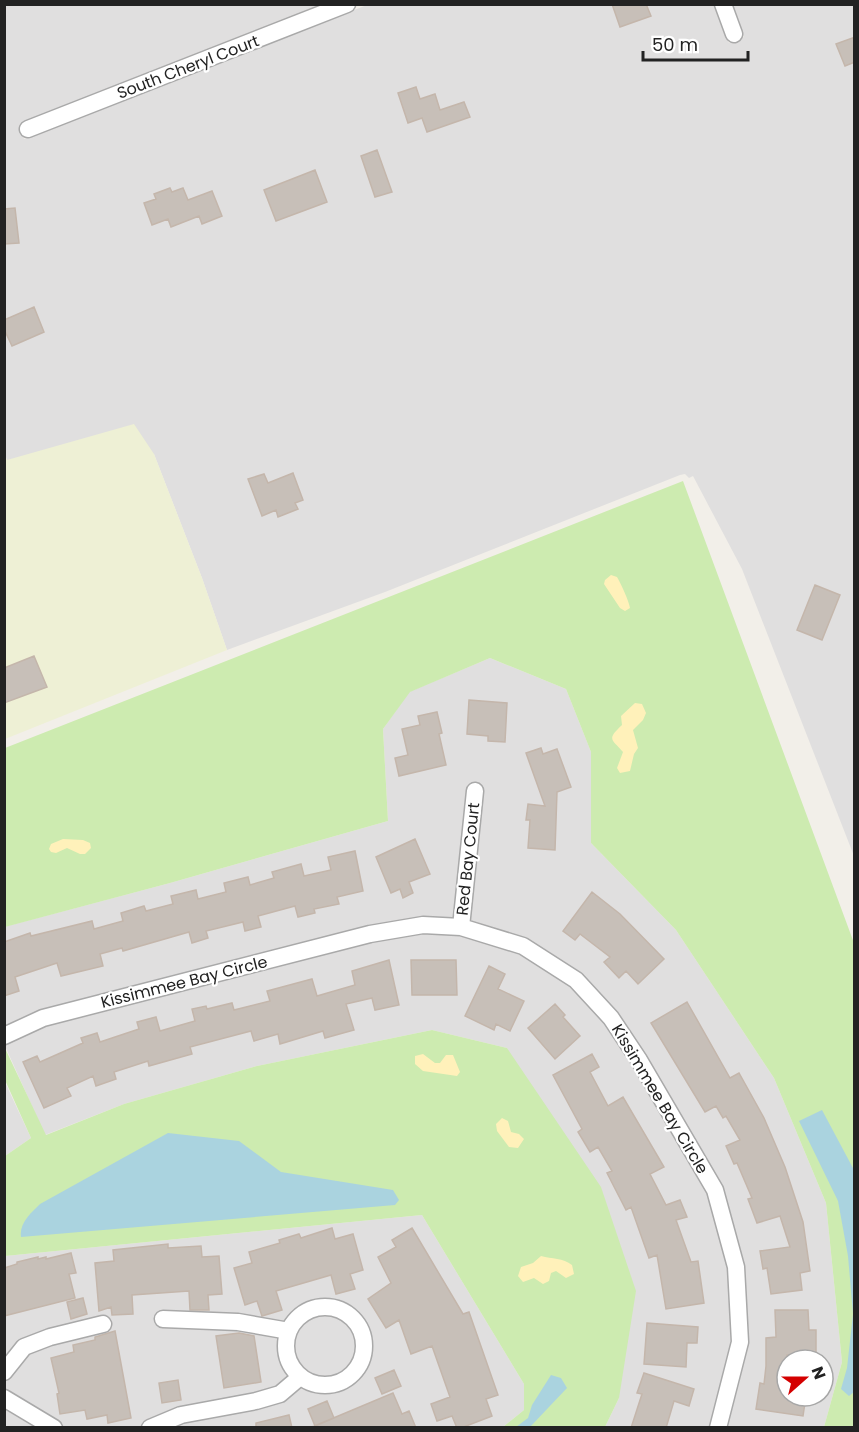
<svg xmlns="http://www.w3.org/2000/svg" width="859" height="1432" viewBox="0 0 859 1432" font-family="Poppins,sans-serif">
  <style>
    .residential { fill: #e0dfdf; fill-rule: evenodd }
    .farmland { fill: #eef0d5 }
    .grass { fill: #cdebb0 }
    .sand { fill: #fff1ba }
    .water { fill: #aad3df }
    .building { fill: #c7bfb8; stroke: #c4b6ab; stroke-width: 1.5 }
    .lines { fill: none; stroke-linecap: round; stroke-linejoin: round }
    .street-casing { stroke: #a9a9a9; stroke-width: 19 }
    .street { stroke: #fff; stroke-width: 16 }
    .labels { text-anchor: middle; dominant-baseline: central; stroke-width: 4.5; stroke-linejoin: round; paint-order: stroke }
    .street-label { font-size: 16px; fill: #222; stroke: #fff }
  </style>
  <rect width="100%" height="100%" fill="#f2efe9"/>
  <path class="residential" d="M 5,5 L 327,5 L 19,125 L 24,139 L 367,5 L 714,5 L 729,43 L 744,37 L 731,5 L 854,5 L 854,856 L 742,569 L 693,476 L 689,478 L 685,474 L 680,475 L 385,592 L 227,650 L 202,578 L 154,454 L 7,460 L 5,454 Z
    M 490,658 L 566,689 L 591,752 L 591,843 L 676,930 L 774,1078 L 826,1203 L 842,1362 L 824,1427 L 605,1427 L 619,1398 L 507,1048 L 432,1030 L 257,1066 L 124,1104 L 45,1135 L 5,1046 L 4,927 L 170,883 L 388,821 L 383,729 L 409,692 ZM 787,1360 L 823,1360 L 823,1396 L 787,1396 Z
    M 4,1080 L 31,1138 L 5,1156 L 4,1156 Z
    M 422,1215 L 524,1384 L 524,1410 L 503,1427 L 5,1428 L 5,1256 Z"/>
  <path class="farmland" d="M 134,424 L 154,454 L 202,578 L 227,650 L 5,739 L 4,454 L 7,460 Z"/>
  <path class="grass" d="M 683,481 L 854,943 L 854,1427 L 824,1427 L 842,1362 L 826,1203 L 774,1078 L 676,930 L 591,843 L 591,752 L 566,689 L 490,658 L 410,692 L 383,729 L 388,821 L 170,883 L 5,927 L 5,748 Z
    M 432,1030 L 507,1048 L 601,1187 L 636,1291 L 619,1398 L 605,1427 L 503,1427 L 524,1410 L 524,1384 L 422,1215 L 5,1256 L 5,1156 L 31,1138 L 5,1080 L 4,1046 L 46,1135 L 124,1104 L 257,1066 Z"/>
  <path class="sand" d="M 611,575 L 617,577 C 621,584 629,601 630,608 L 625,611 L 620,608 L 604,584 L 605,580 Z
    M 635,703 L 642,704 L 646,713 L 643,720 L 633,730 L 638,748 L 634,754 L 630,771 L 620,773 L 617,768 L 623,752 C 612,739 606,740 622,725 L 621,716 Z
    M 63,839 L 83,840 L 90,843 L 91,848 L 85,854 L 80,854 L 67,848 L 56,853 L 51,852 L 49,849 L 51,844 Z
    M 423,1054 L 435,1063 L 440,1063 L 446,1055 L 453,1055 L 460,1072 L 457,1076 L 423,1071 L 415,1064 L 415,1056 Z
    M 502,1118 L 508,1121 L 511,1132 L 519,1134 L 524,1139 L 518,1148 L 509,1147 L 497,1131 L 496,1124 Z
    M 541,1256 C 552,1259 563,1258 572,1265 L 574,1274 L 566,1278 L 556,1271 L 551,1273 L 549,1281 L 543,1284 L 534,1278 L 523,1282 L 518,1276 L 521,1267 L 533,1263 Z"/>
  <path class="water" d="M 822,1110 L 854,1170 L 854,1392 L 849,1396 L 841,1389 L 847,1368 L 853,1314 L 848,1256 L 838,1201 L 799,1121 Z
    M 168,1133 L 239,1141 L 281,1172 L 393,1190 L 399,1200 L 395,1205 L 21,1237 C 19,1223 31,1213 40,1204 Z
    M 551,1375 L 561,1378 L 567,1388 L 530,1427 L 516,1427 L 528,1418 L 532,1405 Z"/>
  <path class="building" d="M 612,4 L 646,4 L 651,16 L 620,27 Z
    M 855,37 L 855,62 L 845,66 L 836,44 Z
    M 416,87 L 420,99 L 435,94 L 440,110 L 464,102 L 470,117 L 427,132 L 422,118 L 408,123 L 398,93 Z
    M 377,150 L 392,192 L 375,197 L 361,156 Z
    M 315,170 L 327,202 L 276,221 L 264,190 Z
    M 170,188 L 172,192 L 183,188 L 188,200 L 212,191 L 222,216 L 202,224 L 199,216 L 171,227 L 168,219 L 152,225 L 144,203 L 156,199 L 154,194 Z
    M 15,208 L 19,243 L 4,244 L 4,209 Z
    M 34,307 L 44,332 L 12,346 L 4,329 L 4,320 Z
    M 293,473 L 303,500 L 295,503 L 298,509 L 278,517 L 276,510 L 262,516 L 248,479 L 264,474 L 268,483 Z
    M 815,585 L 840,595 L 822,640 L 797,630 Z
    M 34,656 L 47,687 L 4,703 L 4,668 Z
    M 469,700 L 507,703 L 505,742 L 488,741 L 488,736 L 467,734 Z
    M 437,712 L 442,733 L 439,734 L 446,765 L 399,776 L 395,758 L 408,755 L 402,729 L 420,725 L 418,716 Z
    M 541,748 L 543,754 L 557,749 L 571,787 L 557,792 L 555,850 L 528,848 L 530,820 L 526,820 L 528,804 L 545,806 L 526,753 Z
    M 415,839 L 430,874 L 409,882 L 413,893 L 403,898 L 400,889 L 391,893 L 376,857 Z
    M 355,851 L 363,891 L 337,897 L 339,904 L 314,909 L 315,913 L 298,917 L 295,906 L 258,916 L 261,927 L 245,931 L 243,922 L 206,931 L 208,938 L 192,943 L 189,932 L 123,951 L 122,948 L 100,954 L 103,966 L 61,976 L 57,963 L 15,977 L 19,991 L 4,996 L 4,942 L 30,933 L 31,936 L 92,921 L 94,929 L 123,921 L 121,913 L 144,906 L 146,911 L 173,904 L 171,896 L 196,890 L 198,899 L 226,892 L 224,883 L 248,877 L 250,885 L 274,878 L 272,872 L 301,864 L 304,876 L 331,870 L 328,857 Z
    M 592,892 L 620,914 L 664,959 L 638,984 L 626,971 L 619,978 L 604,962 L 610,957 L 580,934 L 575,940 L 563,931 Z
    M 389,960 L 399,1005 L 375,1010 L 372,998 L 346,1004 L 354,1030 L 325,1038 L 323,1031 L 280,1044 L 278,1034 L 254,1041 L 251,1031 L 190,1047 L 192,1054 L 149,1066 L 148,1061 L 114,1072 L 116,1079 L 96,1086 L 93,1076 L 67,1088 L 71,1096 L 44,1108 L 23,1062 L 37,1056 L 40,1062 L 83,1043 L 81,1038 L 97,1033 L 100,1042 L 139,1029 L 137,1022 L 156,1017 L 160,1031 L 195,1021 L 192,1009 L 206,1006 L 207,1009 L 232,1003 L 234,1010 L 270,1001 L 267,991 L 312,979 L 317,996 L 355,985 L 352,971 Z
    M 411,960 L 456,960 L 457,995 L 412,995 Z
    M 489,966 L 505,974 L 498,989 L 524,1001 L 510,1031 L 496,1024 L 494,1030 L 465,1016 Z
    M 687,1002 L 730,1078 L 739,1073 L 764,1118 L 785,1167 L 803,1222 L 810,1271 L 800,1273 L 802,1290 L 771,1294 L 767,1268 L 763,1269 L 760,1251 L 790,1247 L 780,1216 L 757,1223 L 748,1199 L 752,1198 L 737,1163 L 734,1164 L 726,1146 L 740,1140 L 726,1116 L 723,1118 L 716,1106 L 705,1112 L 651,1023 Z
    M 555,1004 L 565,1015 L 563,1017 L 580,1036 L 555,1059 L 528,1028 Z
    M 592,1054 L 599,1067 L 590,1072 L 608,1106 L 623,1097 L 664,1167 L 650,1174 L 666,1205 L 680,1200 L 687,1217 L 676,1220 L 691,1262 L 698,1261 L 704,1303 L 666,1309 L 657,1255 L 649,1258 L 631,1207 L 626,1210 L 607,1173 L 612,1171 L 598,1147 L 590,1152 L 578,1132 L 582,1129 L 553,1075 Z
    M 332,1228 L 335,1239 L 353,1234 L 363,1270 L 350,1274 L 355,1289 L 336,1294 L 331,1275 L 276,1291 L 282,1310 L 262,1316 L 257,1301 L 245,1305 L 234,1268 L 252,1263 L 249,1252 L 280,1243 L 279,1240 L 299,1234 L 301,1238 Z
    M 412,1228 L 463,1314 L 469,1312 L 498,1395 L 486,1399 L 492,1416 L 461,1428 L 457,1428 L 452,1416 L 437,1421 L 431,1404 L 450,1397 L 432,1346 L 411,1354 L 399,1320 L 386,1328 L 368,1299 L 391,1283 L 378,1257 L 396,1247 L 392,1240 Z
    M 168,1244 L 168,1248 L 201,1246 L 202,1257 L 219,1256 L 222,1294 L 208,1295 L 209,1310 L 190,1310 L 189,1291 L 132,1295 L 133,1314 L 112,1315 L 111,1307 L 99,1311 L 95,1263 L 114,1261 L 113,1250 Z
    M 71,1253 L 76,1273 L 69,1274 L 75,1298 L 4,1316 L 4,1268 L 17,1264 L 17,1262 L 38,1257 L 38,1259 L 46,1257 L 46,1259 Z
    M 83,1298 L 87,1314 L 71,1319 L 67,1302 Z
    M 775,1310 L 808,1310 L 809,1330 L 816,1330 L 816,1355 L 787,1355 L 787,1396 L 806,1396 L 803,1416 L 756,1409 L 760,1383 L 764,1384 L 766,1366 L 766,1338 L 776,1337 Z
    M 647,1323 L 698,1327 L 697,1343 L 687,1343 L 686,1367 L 644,1364 Z
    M 115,1331 L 131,1418 L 108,1423 L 107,1415 L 87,1419 L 85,1410 L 60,1414 L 57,1394 L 59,1393 L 51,1358 L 74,1352 L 73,1345 L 95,1340 L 95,1337 Z
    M 239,1333 L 254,1336 L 261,1382 L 224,1388 L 216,1336 Z
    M 394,1370 L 401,1386 L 382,1394 L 375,1378 Z
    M 644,1373 L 694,1389 L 689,1406 L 674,1401 L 666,1428 L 631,1428 L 642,1394 L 637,1393 Z
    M 178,1380 L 181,1400 L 162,1403 L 159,1383 Z
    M 393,1393 L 402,1414 L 409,1411 L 416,1428 L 312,1427 Z
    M 327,1401 L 334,1418 L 315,1426 L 308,1409 Z
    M 289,1415 L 292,1428 L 256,1428 L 256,1423 Z"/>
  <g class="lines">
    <g class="street-casing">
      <path id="street" d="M 723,4 L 734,34
        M 28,129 L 347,4
        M 461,927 L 475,791
        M 4,1036 L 43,1018 L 370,934 L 423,925 L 461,927 L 523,946 L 576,980 L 611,1018 L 639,1060 L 715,1190 L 736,1267 L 740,1342 L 718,1428
        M286 1346a39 39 0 1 1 78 0a39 39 0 1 1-78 0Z
        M 163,1319 L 238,1322 L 289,1331
        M 4,1372 L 24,1347 L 50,1337 L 103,1324
        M 4,1398 L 54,1428
        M 150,1428 L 181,1415 L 256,1401 L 280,1394 L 300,1377"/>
    </g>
    <use href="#street" class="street"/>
  </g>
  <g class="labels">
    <g class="street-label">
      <text transform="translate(188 67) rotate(-21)">South Cheryl Court</text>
      <text transform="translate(468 859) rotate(-84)">Red Bay Court</text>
      <text transform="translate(184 982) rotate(-14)">Kissimmee Bay Circle</text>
      <text transform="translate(660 1099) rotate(59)">Kissimmee Bay Circle</text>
    </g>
  </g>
  <rect width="859" height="1432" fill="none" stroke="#222222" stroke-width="12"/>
  <g transform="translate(805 1378) rotate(69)"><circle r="28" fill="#ffffff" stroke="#a7a7a7" stroke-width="1.5"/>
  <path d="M0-4.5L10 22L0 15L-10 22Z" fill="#d40000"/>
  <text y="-9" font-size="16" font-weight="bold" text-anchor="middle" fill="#222222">N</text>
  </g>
  <path d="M643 51v9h105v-9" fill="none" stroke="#222222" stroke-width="3"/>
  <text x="652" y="51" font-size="18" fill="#222222" stroke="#ffffff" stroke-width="4.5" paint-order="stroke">50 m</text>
</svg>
